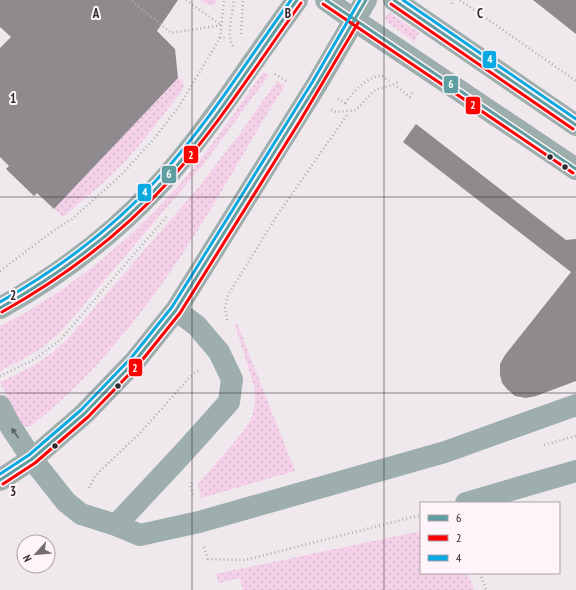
<svg xmlns="http://www.w3.org/2000/svg" width="576" height="590" viewBox="0 0 576 590" font-family="'PT Sans Narrow',sans-serif">
  <style>
    .grass { fill: url(#grass-dots) }
    .building { fill: #8f8a8d }
    .lines { fill: none; stroke-linecap: round; stroke-linejoin: round }
    .path { stroke: #a8afaf; stroke-width: 2.5; stroke-dasharray: 1 3; stroke-linecap: butt }
    .minor { stroke: #9daeac; stroke-width: 22 }
    .bus-1-casing { stroke: #fef4fa; stroke-width: 6 }
    .bus-2-casing { stroke: #fef4fa; stroke-width: 6 }
    .bus-3-casing { stroke: #fef4fa; stroke-width: 6 }
    .bus-1 { stroke: #5f9ea0; stroke-width: 3 }
    .bus-2 { stroke: #f00; stroke-width: 3 }
    .bus-3 { stroke: #07a9e0; stroke-width: 3 }
    .oneway { fill: #5b5f60 }
    .grid { fill: none; stroke: #2f2a2d; stroke-width: 1; stroke-opacity: 0.55 }
    .bus-dot { fill: #2f2a2d; stroke: #fef4fa; stroke-width: 1.5 }
    .grid-label { font-size: 13px; text-anchor: middle; font-weight: bold; fill: #2f2a2d; stroke: #fef4fa; stroke-width: 4; stroke-linejoin: round; paint-order: stroke }
    .line-badge { stroke: #fef4fa; stroke-width: 1.5 }
    .badge-label { font-size: 11px; text-anchor: middle; font-weight: bold; fill: #fff }
  </style>
  <defs>
    <pattern id="grass-dots" width="8" height="8" patternUnits="userSpaceOnUse"><rect width="8" height="8" fill="#f4d1e8"/><path d="M2 2h.1M6 6h.1" fill="none" stroke="#d2b4c7" stroke-width="1.8" stroke-linecap="round"/></pattern>
  </defs>
  <rect width="100%" height="100%" fill="#efe9ed"/>
  <path class="grass" d="M 200,0 L 217,0 C 213,10 207,4 200,0 Z
    M 390,13 L 419,33 L 414,42 L 386,21 L 385,16 Z
    M 263,72 L 269,75 L 203,165 L 64,328 C 43,350 26,358 0,371 L 0,326 C 67,293 128,242 178,186 C 209,151 236,110 263,72 Z
    M 178,78 L 181,79 L 184,86 L 181,92 C 164,114 147,137 129,157 C 109,179 85,198 63,217 L 54,209 Z
    M 277,81 L 285,85 C 257,129 231,176 204,220 C 157,296 102,370 31,426 L 25,427 L 21,425 L 0,382 C 28,369 50,358 71,335 L 198,188 L 241,132 Z
    M 237,323 L 295,471 L 201,498 L 198,484 L 242,433 L 250,421 L 254,410 L 255,396 L 254,386 L 235,325 Z
    M 421,531 L 421,573 L 468,573 L 474,590 L 243,590 L 240,578 L 219,583 L 216,574 Z"/>
  <path class="building" d="M 0,0 L 178,0 L 157,31 L 175,49 L 178,78 L 54,209 L 37,193 L 34,196 L 6,169 L 9,166 L 0,157 L 0,48 L 11,37 L 0,27 Z
    M 533,0 L 576,0 L 576,34 Z
    M 416,124 L 566,240 L 576,239 L 576,381 L 536,396 L 526,398 L 515,396 L 507,389 L 502,383 L 500,375 L 500,364 L 505,355 L 571,272 L 403,142 Z"/>
  <g class="lines">
    <path class="path" d="M 186,0 L 221,25
      M 460,0 L 576,81
      M 132,1 L 171,33 L 222,25
      M 452,4 L 453,0
      M 241,34 L 243,0
      M 220,38 L 224,0
      M 233,46 C 226,37 233,12 234,0
      M 275,74 L 288,82
      M 397,87 L 410,97 L 413,91
      M 338,99 L 345,103 C 355,90 365,79 381,75 L 389,81
      M 345,103 L 346,107
      M 331,110 L 336,112 L 356,110 L 375,90 L 393,85 L 399,81
      M 0,271 L 53,231 L 72,219 L 120,176 L 153,140 L 178,108 L 220,38 L 226,37
      M 227,320 L 225,308 L 228,295 L 278,214 L 347,115
      M 0,376 L 35,359 L 60,340 L 168,215
      M 544,445 L 576,436
      M 192,483 L 190,485 L 194,497
      M 89,488 L 95,476 L 140,433 L 189,378 L 199,370
      M 204,547 L 208,559 L 245,560 L 421,515
      M 480,573 L 486,590"/>
    <path class="minor" d="M 326,0 L 354,20 L 576,169
      M 394,0 L 576,125
      M 0,308 C 58,276 110,237 155,189 C 182,161 204,130 227,99 C 250,66 273,33 297,0
      M 0,406 L 11,427 L 32,459 L 66,502 L 81,514 L 116,525 L 140,535 L 199,522 L 445,452 L 576,405
      M 0,480 L 32,459 L 84,414 L 135,361 L 176,310 L 317,84 L 366,0
      M 466,503 L 576,471
      M 116,525 L 186,450 L 229,402 L 232,379 L 219,352 L 197,326 L 176,310"/>
    <g class="bus-1-casing">
      <path id="bus-1" d="M 326,0 L 576,169
        M 394,0 L 576,125
        M 0,308 C 62,273 118,231 166,178 C 215,123 254,59 297,0
        M 0,480 L 32,459 L 84,414 L 135,361 L 176,310 L 317,84 L 366,0"/>
    </g>
    <g class="bus-2-casing">
      <path id="bus-2" d="M 323,4 L 573,173
        M 391,4 L 573,129
        M 2,312 C 64,277 121,235 169,181 C 218,126 258,63 301,3
        M 3,484 L 35,463 L 88,417 L 139,364 L 180,313 L 300,121 L 358,23"/>
    </g>
    <g class="bus-3-casing">
      <path id="bus-3" d="M 403,0 L 576,119
        M 0,302 C 60,268 115,227 161,175 C 210,121 248,59 291,0
        M 0,474 L 29,455 L 81,410 L 131,358 L 172,307 L 313,81 L 360,0"/>
    </g>
    <use href="#bus-1" class="bus-1"/>
    <use href="#bus-2" class="bus-2"/>
    <use href="#bus-3" class="bus-3"/>
  </g>
  <defs><path id="oneway-solid" d="M-6-.8H1V-3.2L6.5 0L1 3.2V.8H-6Z"/></defs>
  <use class="oneway" href="#oneway-solid" transform="translate(15 433) rotate(-125)"/>
  <path class="grid" d="M 192,0 L 192,590M 384,0 L 384,590M 0,197 L 576,197M 0,393 L 576,393"/>
  <g class="bus-dot">
    <circle cx="550" cy="157" r="3.5"/>
    <circle cx="565" cy="167" r="3.5"/>
    <circle cx="118" cy="386" r="3.5"/>
    <circle cx="55" cy="446" r="3.5"/>
  </g>
  <g class="grid-label">
    <text x="96" y="18">A</text>
    <text x="288" y="18">B</text>
    <text x="480" y="18">C</text>
    <text x="13" y="103">1</text>
    <text x="13" y="300">2</text>
    <text x="13" y="496">3</text>
  </g>
  <g class="line-badge">
    <rect x="482" y="50" width="15" height="19" rx="4" fill="#07a9e0"/>
    <rect x="443" y="75" width="16" height="19" rx="4" fill="#5f9ea0"/>
    <rect x="465" y="96" width="16" height="19" rx="4" fill="#f00"/>
    <rect x="183" y="145" width="16" height="19" rx="4" fill="#f00"/>
    <rect x="161" y="165" width="16" height="19" rx="4" fill="#5f9ea0"/>
    <rect x="137" y="183" width="15" height="19" rx="4" fill="#07a9e0"/>
    <rect x="128" y="358" width="15" height="19" rx="4" fill="#f00"/>
  </g>
  <g class="badge-label">
    <text x="490" y="63">4</text>
    <text x="451" y="88">6</text>
    <text x="473" y="109">2</text>
    <text x="191" y="159">2</text>
    <text x="169" y="178">6</text>
    <text x="145" y="196">4</text>
    <text x="135" y="372">2</text>
  </g>
  <rect x="420" y="502" width="140" height="72" fill="#fef4fa" stroke="#aba3a8"/>
  <rect x="428" y="515" width="20" height="6" fill="#5f9ea0" stroke="#aba3a8"/>
  <text x="456" y="522" font-size="12" fill="#2f2a2d">6</text>
  <rect x="428" y="535" width="20" height="6" fill="#ff0000" stroke="#aba3a8"/>
  <text x="456" y="542" font-size="12" fill="#2f2a2d">2</text>
  <rect x="428" y="555" width="20" height="6" fill="#07a9e0" stroke="#aba3a8"/>
  <text x="456" y="562" font-size="12" fill="#2f2a2d">4</text>
  <g transform="translate(36 554) rotate(243)"><circle r="19" fill="#fef4fa" stroke="#aba3a8"/>
  <path d="M0-3L7 15L0 10L-7 15Z" fill="#726d70"/>
  <text y="-6" font-size="11" font-weight="bold" text-anchor="middle" fill="#2f2a2d">N</text>
  </g>
</svg>
